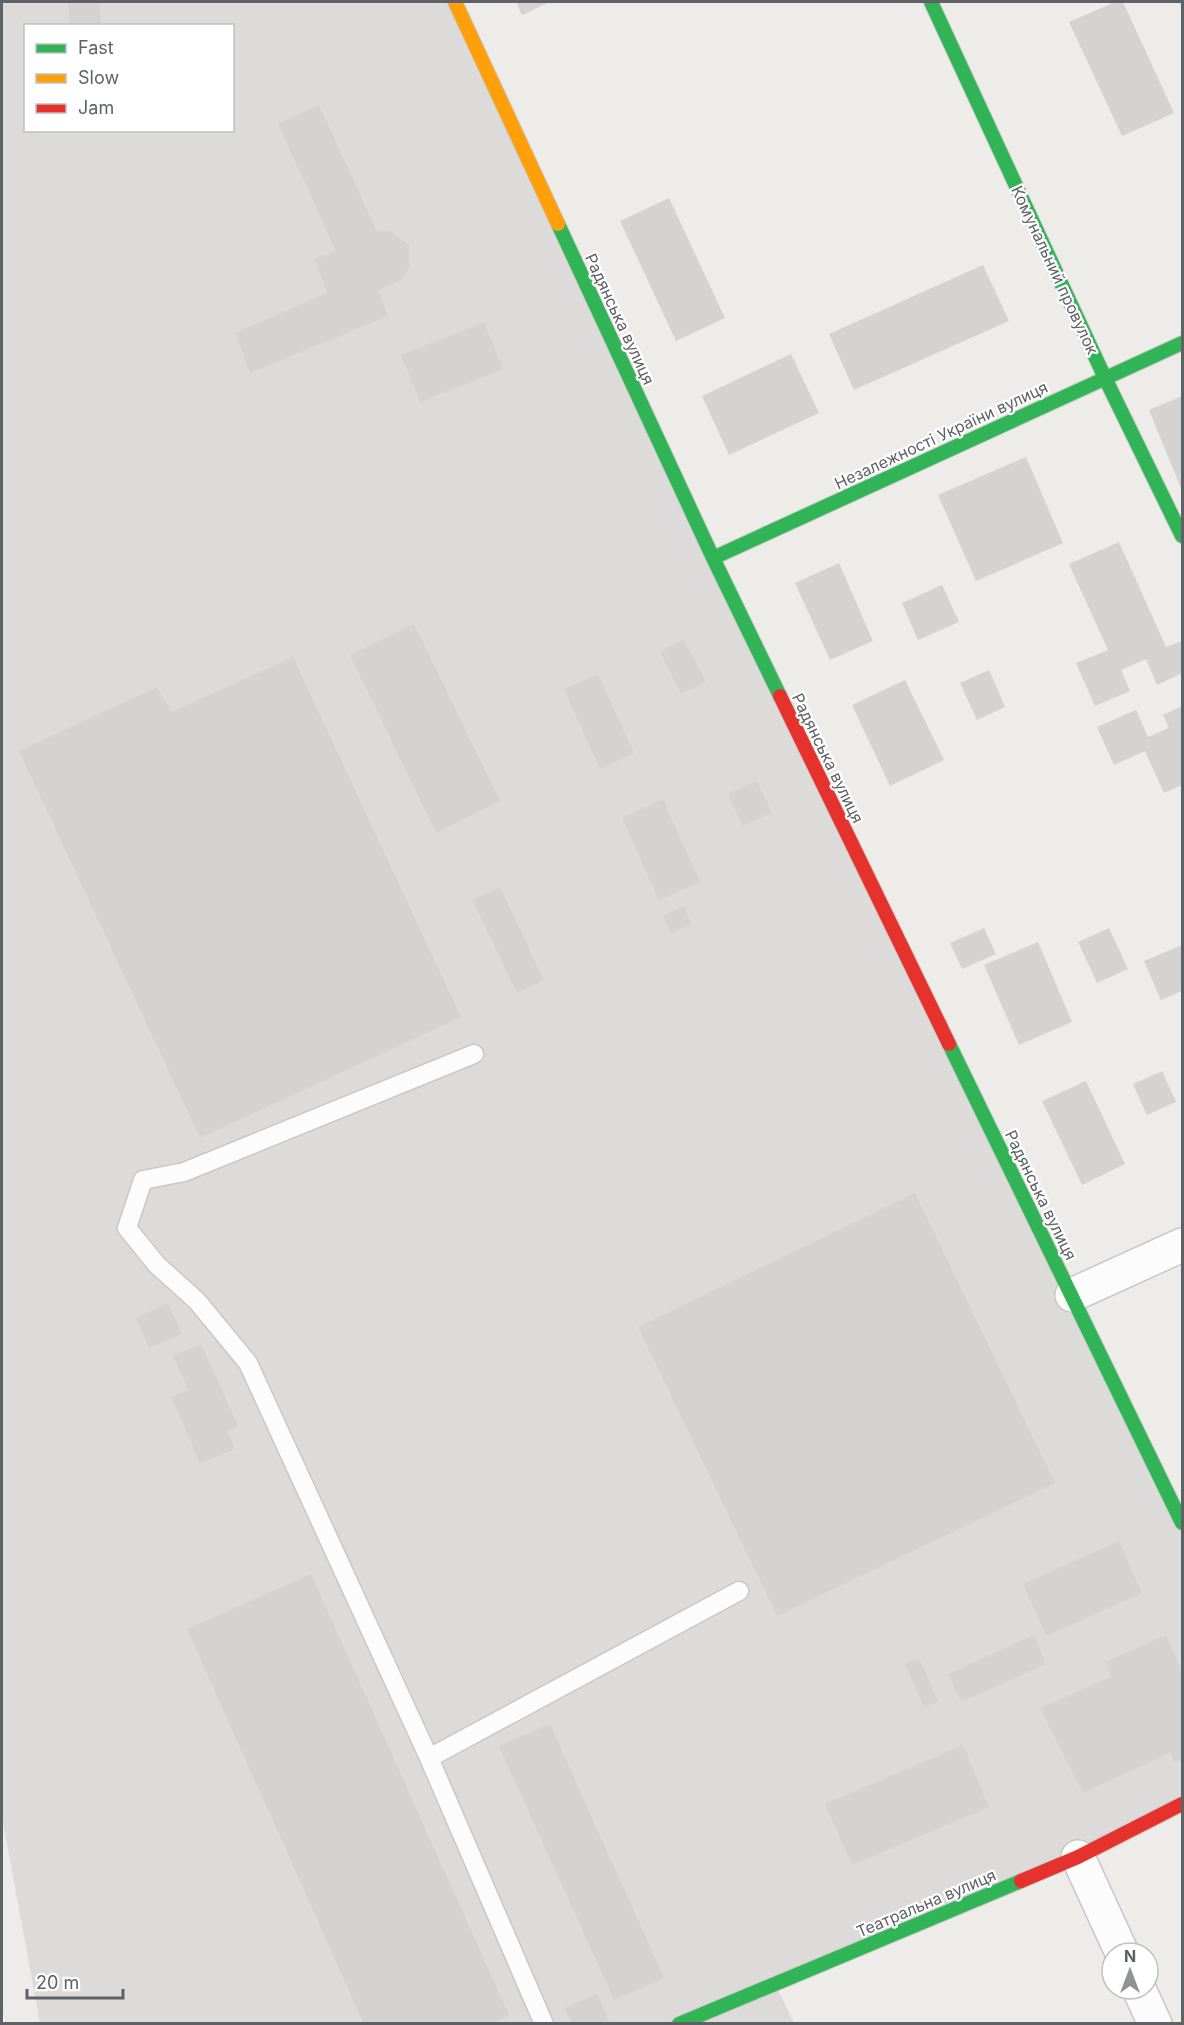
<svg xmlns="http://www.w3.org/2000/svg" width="1184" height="2025" viewBox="0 0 1184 2025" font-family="Inter,sans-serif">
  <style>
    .industrial { fill: #dddbd9; fill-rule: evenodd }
    .building { fill: #d4d3d2 }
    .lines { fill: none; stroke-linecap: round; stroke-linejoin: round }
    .lane-casing { stroke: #c8c8c8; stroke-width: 21 }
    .street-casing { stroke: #c8c8c8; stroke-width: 36 }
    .fast-casing { stroke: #cacaca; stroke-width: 16 }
    .slow-casing { stroke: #cacaca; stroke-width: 16 }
    .jam-casing { stroke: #cacaca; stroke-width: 16 }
    .lane { stroke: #fcfcfc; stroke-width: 18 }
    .street { stroke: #fcfcfc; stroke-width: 33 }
    .fast { stroke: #30b455; stroke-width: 14 }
    .slow { stroke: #ff9f0a; stroke-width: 14 }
    .jam { stroke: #e5322d; stroke-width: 14 }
    .rail-casing { stroke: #e3e4e3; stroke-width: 7 }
    .rail { stroke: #fff; stroke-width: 4.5; stroke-dasharray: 14; stroke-linecap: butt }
    .labels { text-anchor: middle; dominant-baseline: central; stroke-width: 4.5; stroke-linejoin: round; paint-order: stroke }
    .street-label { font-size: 16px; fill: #5e6266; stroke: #fff }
  </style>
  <rect width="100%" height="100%" fill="#edece9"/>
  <path class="industrial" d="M 2,2 L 455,2 L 1182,1523 L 1182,1804 L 775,1984 L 794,2023 L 40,2023 L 2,1817 ZM 26,26 L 232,26 L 232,130 L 26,130 Z"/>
  <path class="building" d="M 68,2 L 100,2 L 101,26 L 70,26 Z
    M 516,2 L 550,2 L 522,15 Z
    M 1115,2 L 1123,2 L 1174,113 L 1122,136 L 1069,22 Z
    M 319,105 L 377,232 L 390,231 L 409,245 L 409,269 L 399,281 L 378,290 L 388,316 L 250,373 L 235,333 L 327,293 L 315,259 L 336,251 L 278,124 Z
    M 669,198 L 725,318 L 676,341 L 620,221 Z
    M 983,265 L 1009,321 L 854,390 L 829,334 Z
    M 484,322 L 503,369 L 420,402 L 401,355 Z
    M 791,354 L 819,413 L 729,455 L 702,396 Z
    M 1182,396 L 1182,491 L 1149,410 Z
    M 1026,457 L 1063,543 L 976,581 L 938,495 Z
    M 1119,542 L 1166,647 L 1182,641 L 1182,673 L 1157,685 L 1146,659 L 1121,670 L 1130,691 L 1095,706 L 1076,663 L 1108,650 L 1069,564 Z
    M 839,563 L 873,641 L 830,660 L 795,583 Z
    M 942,585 L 959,622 L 918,640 L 902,603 Z
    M 414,624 L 500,801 L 436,833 L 350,655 Z
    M 684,639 L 706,682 L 681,694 L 660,652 Z
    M 293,657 L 461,1017 L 200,1138 L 19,751 L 157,687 L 172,712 Z
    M 989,670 L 1005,707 L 977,720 L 960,683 Z
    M 598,674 L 634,753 L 600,769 L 564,689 Z
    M 905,680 L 944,760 L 890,786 L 852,705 Z
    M 1182,706 L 1182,785 L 1164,793 L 1145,751 L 1114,765 L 1097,727 L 1136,710 L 1148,737 L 1169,728 L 1163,715 Z
    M 757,781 L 772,813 L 742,826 L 728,794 Z
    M 663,799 L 700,882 L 659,900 L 622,818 Z
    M 500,887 L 544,980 L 517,993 L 472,900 Z
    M 684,906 L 691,924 L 671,933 L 663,916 Z
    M 984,928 L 996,954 L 962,969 L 950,943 Z
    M 1109,928 L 1128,969 L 1097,983 L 1078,942 Z
    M 1038,942 L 1072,1022 L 1019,1045 L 984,965 Z
    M 1182,945 L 1182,991 L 1161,1000 L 1144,961 Z
    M 1162,1071 L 1176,1102 L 1147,1115 L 1133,1084 Z
    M 1086,1081 L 1125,1164 L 1082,1185 L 1042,1101 Z
    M 915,1193 L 1055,1483 L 777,1616 L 638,1327 Z
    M 168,1303 L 182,1334 L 149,1348 L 136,1318 Z
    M 201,1344 L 238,1426 L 227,1431 L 235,1449 L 200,1463 L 171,1397 L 188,1390 L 173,1356 Z
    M 1119,1541 L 1142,1593 L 1046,1636 L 1023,1584 Z
    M 311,1574 L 509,2015 L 491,2024 L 364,2024 L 187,1629 Z
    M 1034,1635 L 1046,1664 L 961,1702 L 948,1674 Z
    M 1166,1635 L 1182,1672 L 1182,1759 L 1174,1763 L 1171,1752 L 1083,1793 L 1040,1708 L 1111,1677 L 1105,1662 Z
    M 919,1658 L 938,1701 L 924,1707 L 905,1664 Z
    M 550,1724 L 664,1978 L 614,2000 L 499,1746 Z
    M 963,1745 L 989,1807 L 852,1865 L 825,1804 Z
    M 597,1994 L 610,2024 L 572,2024 L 565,2008 Z"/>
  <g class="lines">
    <g class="lane-casing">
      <path id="lane" d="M 474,1054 L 184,1172 L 143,1180 L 127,1228 L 157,1265 L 197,1301 L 248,1363 L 429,1758 L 739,1591
        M 429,1758 L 544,2024"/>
    </g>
    <g class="street-casing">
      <path id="street" d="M 1072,1295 L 1182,1245
        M 1078,1857 L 1122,1953
        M 1139,1989 L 1155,2024"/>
    </g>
    <g class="fast-casing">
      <path id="fast" d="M 931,2 L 1105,378 L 1182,536
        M 558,224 L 713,558 L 780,696
        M 713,558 L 1182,343
        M 949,1044 L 1182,1523
        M 679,2024 L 1021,1881"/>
    </g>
    <g class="slow-casing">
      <path id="slow" d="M 455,2 L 558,224"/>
    </g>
    <g class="jam-casing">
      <path id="jam" d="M 780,696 L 949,1044
        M 1021,1881 L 1078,1857 L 1182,1804"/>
    </g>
    <use href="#lane" class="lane"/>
    <use href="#street" class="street"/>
    <use href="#fast" class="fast"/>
    <use href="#slow" class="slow"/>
    <use href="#jam" class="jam"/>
    <g class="rail-casing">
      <path id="rail" d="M 2,2016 L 3,2024"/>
    </g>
    <use href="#rail" class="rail"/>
  </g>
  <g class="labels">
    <g class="street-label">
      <text transform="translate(1055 270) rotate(65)">Комунальний провулок</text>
      <text transform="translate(620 319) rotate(65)">Радянська вулиця</text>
      <text transform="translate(941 435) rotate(-25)">Незалежності України вулиця</text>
      <text transform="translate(828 758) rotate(64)">Радянська вулиця</text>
      <text transform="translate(1041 1195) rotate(64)">Радянська вулиця</text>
      <text transform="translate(926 1903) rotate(-23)">Театральна вулиця</text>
    </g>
  </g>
  <rect width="1184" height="2025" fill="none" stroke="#5e6266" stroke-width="6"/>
  <rect x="24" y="24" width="210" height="108" fill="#ffffff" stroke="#bfc0c2" stroke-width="1.5"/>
  <rect x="36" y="44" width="30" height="9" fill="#30b455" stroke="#bfc0c2" stroke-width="1.5"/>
  <text x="78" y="54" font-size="18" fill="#5e6266">Fast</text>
  <rect x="36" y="74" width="30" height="9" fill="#ff9f0a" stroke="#bfc0c2" stroke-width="1.5"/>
  <text x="78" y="84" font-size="18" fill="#5e6266">Slow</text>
  <rect x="36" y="104" width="30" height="9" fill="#e5322d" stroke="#bfc0c2" stroke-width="1.5"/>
  <text x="78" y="114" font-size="18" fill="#5e6266">Jam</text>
  <g transform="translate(1130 1971)"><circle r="28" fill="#ffffff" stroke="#bfc0c2" stroke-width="1.5"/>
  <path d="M0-4.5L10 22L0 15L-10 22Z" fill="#909294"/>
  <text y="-9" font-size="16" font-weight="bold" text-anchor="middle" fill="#5e6266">N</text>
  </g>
  <path d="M27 1989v9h96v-9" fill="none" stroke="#5e6266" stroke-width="3"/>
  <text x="36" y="1989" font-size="18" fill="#5e6266" stroke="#ffffff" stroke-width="4.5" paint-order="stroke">20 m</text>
</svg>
